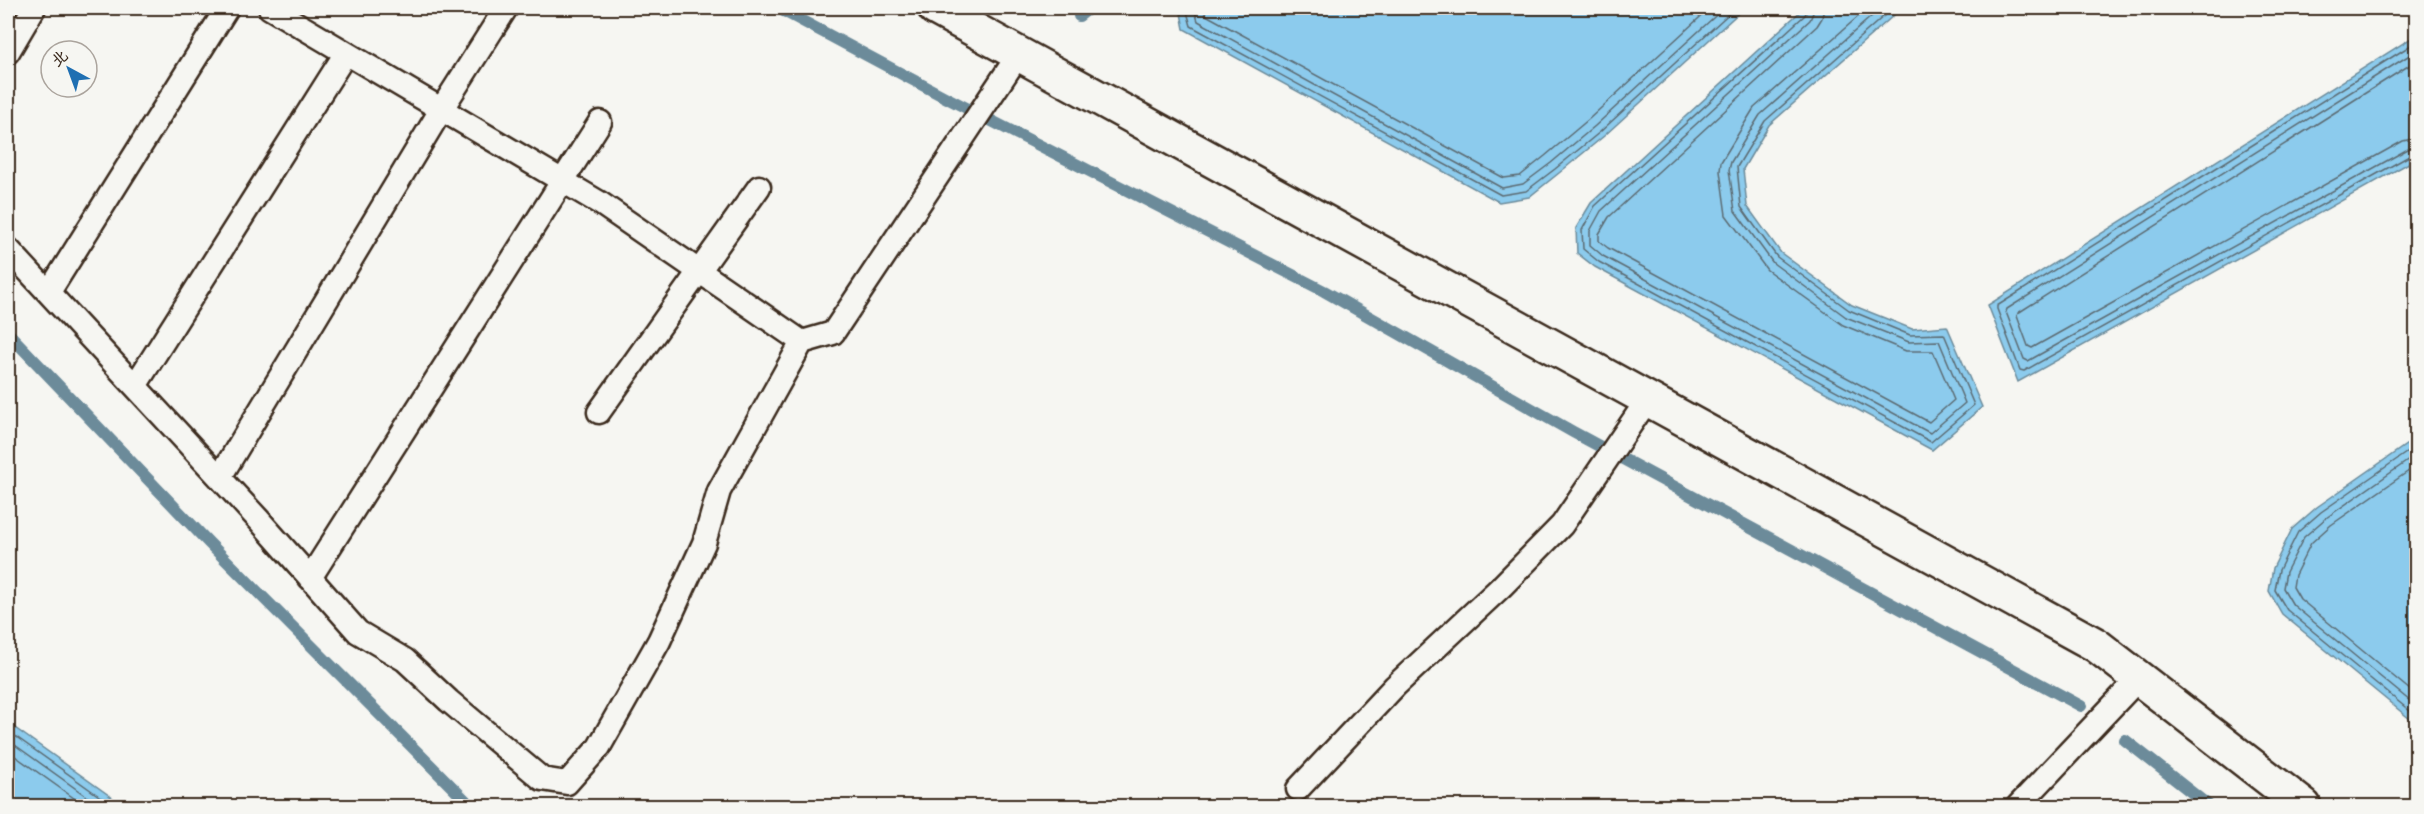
<svg xmlns="http://www.w3.org/2000/svg" width="2424" height="814" viewBox="0 0 2424 814" font-family="Mynerve,'LXGW WenKai TC',sans-serif">
  <style>
    .water { fill: #8ccbed; stroke: #6c8b9a; stroke-width: 1.5 }
    .lines { fill: none; stroke-linecap: round; stroke-linejoin: round }
    .shore { stroke: #5b6a71; stroke-width: 1.5 }
    .stream { stroke: #6c8b9a; stroke-width: 12 }
    .service-casing { stroke: #3b2a1e; stroke-width: 27 }
    .minor-casing { stroke: #3b2a1e; stroke-width: 38 }
    .service { stroke: #f6f6f2; stroke-width: 22 }
    .minor { stroke: #f6f6f2; stroke-width: 33 }
  </style>
  <rect width="100%" height="100%" fill="#f6f6f2"/>
  <filter id="ink" filterUnits="userSpaceOnUse"><feTurbulence type="fractalNoise" baseFrequency=".0167" numOctaves="2"/><feDisplacementMap in="SourceGraphic" scale="12" xChannelSelector="R" yChannelSelector="G"/><feConvolveMatrix kernelMatrix="1 2 1 2 8 2 1 2 1" color-interpolation-filters="sRGB"/></filter>
  <g filter="url(#ink)">
    <path class="water" d="M 1180,8 L 1744,8 L 1604,136 L 1559,173 L 1529,197 L 1499,202 L 1184,29 Z
      M 1804,8 L 1902,8 L 1769,125 L 1743,169 L 1747,206 L 1781,253 L 1852,305 L 1912,329 L 1947,326 L 1982,407 L 1932,450 L 1595,267 L 1577,253 L 1576,228 L 1591,203 Z
      M 2416,35 L 2416,159 L 2018,382 L 1988,305 Z
      M 2416,438 L 2416,724 L 2282,614 L 2269,591 L 2273,568 L 2292,529 L 2317,507 Z
      M 8,723 L 124,806 L 8,806 Z"/>
    <g class="lines">
      <path class="shore" d="M 1186,8 L 1191,26 L 1501,195 L 1526,191 L 1555,169 L 1600,132 L 1735,8
        M 1194,8 L 1198,21 L 1502,188 L 1523,184 L 1551,163 L 1595,126 L 1724,8
        M 1203,8 L 1206,15 L 1504,178 L 1520,176 L 1545,156 L 1589,119 L 1710,8
        M 1808,8 L 1805,15 L 1595,206 L 1582,230 L 1583,249 L 1599,262 L 1931,442 L 1974,405 L 1944,334 L 1910,335 L 1849,310 L 1777,257 L 1741,207 L 1737,167 L 1765,121 L 1893,8
        M 1815,8 L 1810,20 L 1601,211 L 1590,231 L 1590,245 L 1603,256 L 1930,433 L 1965,403 L 1939,341 L 1909,342 L 1846,317 L 1773,263 L 1735,211 L 1729,170 L 1731,162 L 1760,115 L 1881,8
        M 1824,8 L 1822,18 L 1817,26 L 1609,217 L 1599,234 L 1599,241 L 1608,248 L 1929,422 L 1954,400 L 1933,351 L 1906,351 L 1843,325 L 1767,270 L 1726,215 L 1720,171 L 1721,162 L 1754,108 L 1868,8
        M 2416,42 L 1997,306 L 1997,309 L 2020,370 L 2024,371 L 2411,155 L 2416,154
        M 2416,51 L 2007,309 L 2006,312 L 2024,359 L 2028,361 L 2408,149 L 2416,147
        M 2416,61 L 2018,313 L 2017,316 L 2028,346 L 2032,348 L 2403,141 L 2416,138
        M 2416,446 L 2321,512 L 2298,532 L 2279,570 L 2275,590 L 2287,610 L 2416,716
        M 2416,455 L 2326,518 L 2304,537 L 2286,572 L 2283,588 L 2293,605 L 2416,706
        M 2416,466 L 2331,525 L 2311,543 L 2295,575 L 2293,587 L 2300,599 L 2416,695
        M 8,731 L 113,806
        M 8,740 L 100,806
        M 8,751 L 85,806"/>
      <path class="stream" d="M 778,8 L 943,96 L 1324,291 L 1573,432 L 2081,706
        M 1079,16 L 1089,8
        M 8,333 L 209,543 L 471,806
        M 2125,740 L 2209,806"/>
      <g class="service-casing">
        <path id="service" d="M 270,8 L 600,203 L 802,342 L 833,333 L 1019,54
          M 8,52 L 34,8
          M 8,249 L 259,520 L 358,632 L 405,660 L 449,701 L 542,779 L 567,783 L 599,747 L 659,641 L 704,543 L 719,491 L 802,342
          M 49,292 L 227,8
          M 135,386 L 346,53
          M 599,412 L 759,187
          M 220,477 L 441,110 L 506,8
          M 310,578 L 600,122
          M 1298,789 L 1395,686 L 1501,587 L 1562,525 L 1648,399
          M 2018,806 L 2139,678"/>
      </g>
      <g class="minor-casing">
        <path id="minor" d="M 935,8 L 2096,645 L 2304,806"/>
      </g>
      <use href="#service" class="service"/>
      <use href="#minor" class="minor"/>
    </g>
  </g>
  <rect width="2424" height="814" fill="none" stroke="#f6f6f2" stroke-width="30"/>
  <rect x="15" y="15" width="2394" height="784" fill="none" stroke="#3b2a1e" stroke-width="2" filter="url(#ink)"/>
  <g transform="translate(69 69) rotate(319)"><circle r="28" fill="#f6f6f2" stroke="#aba49d" stroke-width="1.5"/>
  <path d="M0-4.5L10 22L0 15L-10 22Z" fill="#1f6fb2"/>
  <text y="-9" font-size="16" font-weight="bold" text-anchor="middle" fill="#3b2a1e">北</text>
  </g>
</svg>
